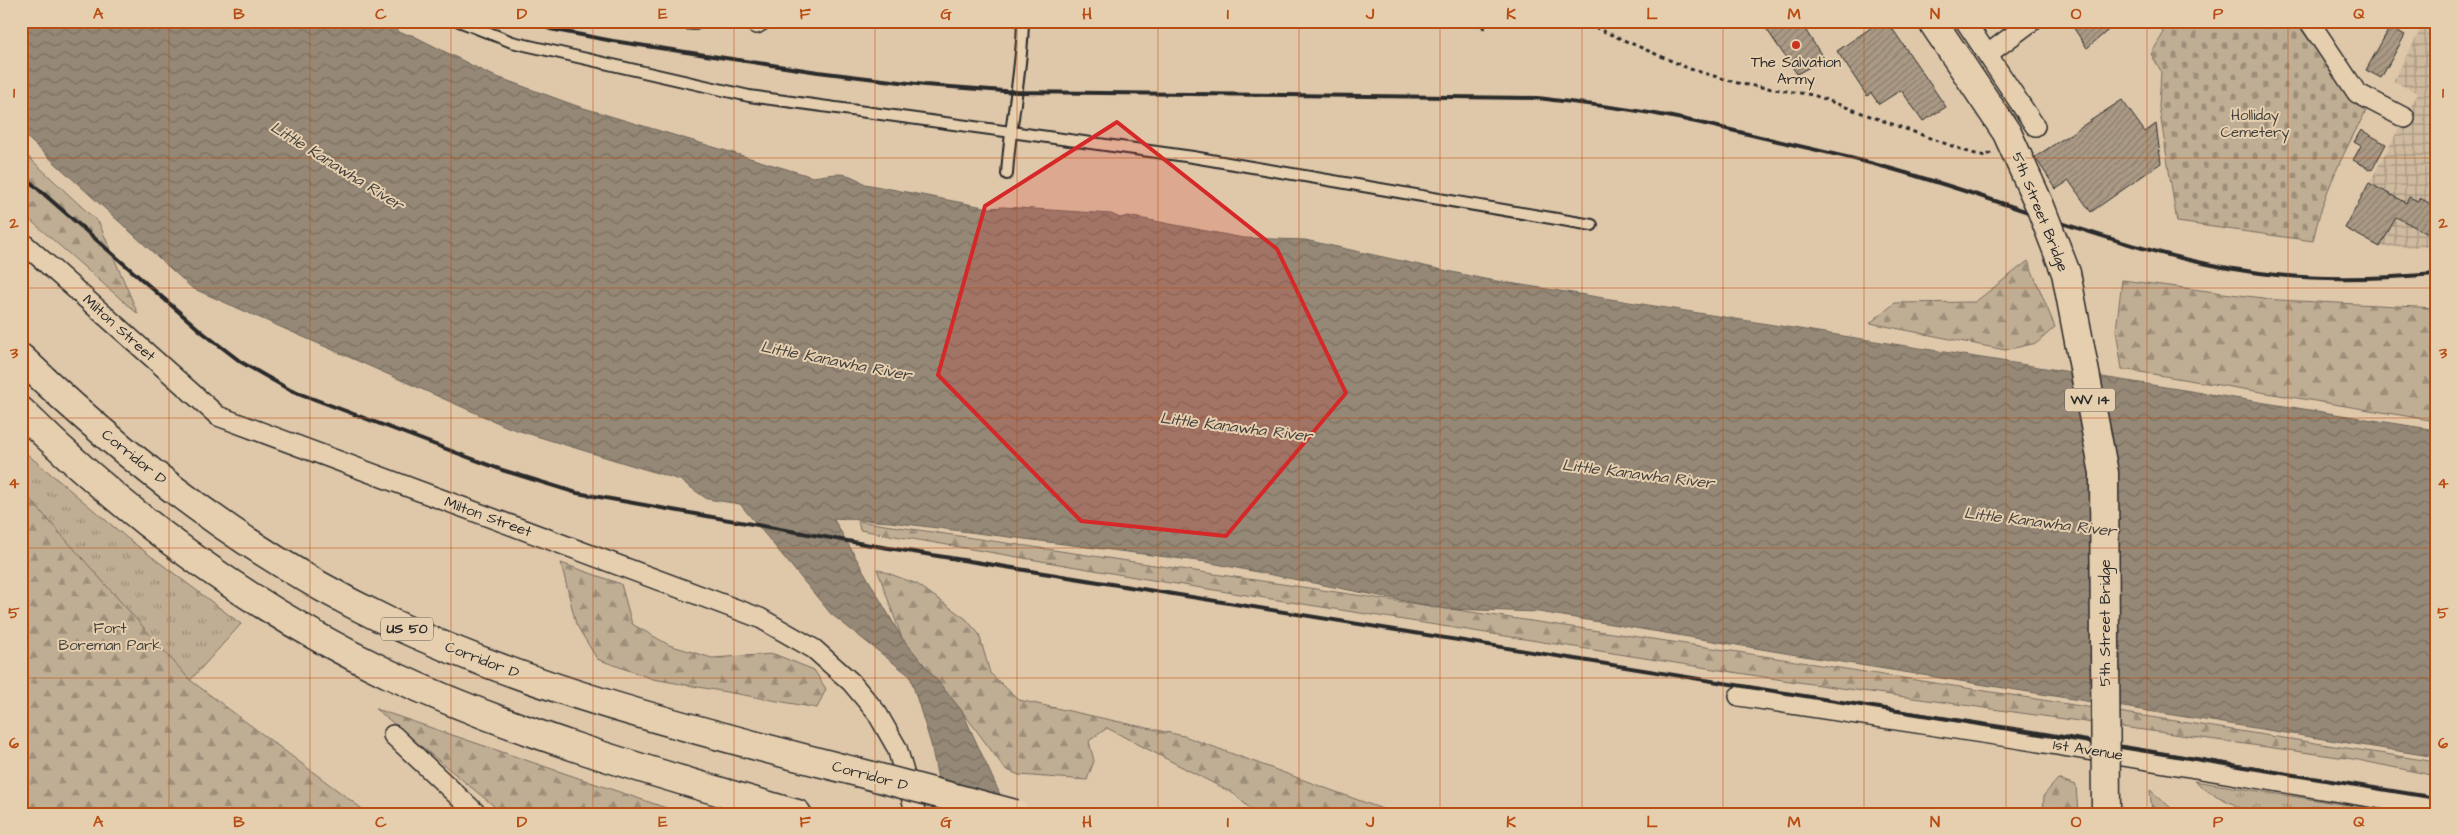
<svg xmlns="http://www.w3.org/2000/svg" width="2457" height="835" viewBox="0 0 2457 835" font-family="'Architects Daughter',sans-serif">
  <style>
    .industrial { fill: url(#industrial-grid) }
    .grass { fill: url(#grass-tufts); stroke: #766c60 }
    .forest { fill: url(#forest-firs); stroke: #766c60 }
    .cemetery { fill: url(#cemetery-stones); stroke: #766c60 }
    .water { fill: url(#water-waves); stroke: #6b6358 }
    .building { fill: url(#building-hatch); stroke: #2b2b2b }
    .lines { fill: none; stroke-linecap: round; stroke-linejoin: round }
    .lane-casing { stroke: #2b2b2b; stroke-width: 14 }
    .street-casing { stroke: #2b2b2b; stroke-width: 22 }
    .highway-casing { stroke: #2b2b2b; stroke-width: 31 }
    .path { stroke: #2b2b2b; stroke-width: 3; stroke-dasharray: 4 4; stroke-linecap: butt }
    .lane { stroke: #e6cfaf; stroke-width: 10 }
    .street { stroke: #e6cfaf; stroke-width: 19 }
    .highway { stroke: #e6cfaf; stroke-width: 28 }
    .rail { stroke: #2b2b2b; stroke-width: 4 }
    .primary-bridge-casing { stroke: #2b2b2b; stroke-width: 31; stroke-linecap: butt }
    .highway-bridge-casing { stroke: #2b2b2b; stroke-width: 31; stroke-linecap: butt }
    .primary-bridge { stroke: #e6cfaf; stroke-width: 28 }
    .highway-bridge { stroke: #e6cfaf; stroke-width: 28 }
    .marked { fill: #d62828; fill-opacity: 0.2; stroke: #d62828; stroke-width: 4; stroke-linejoin: round }
    .grid { fill: none; stroke: #b94e14; stroke-width: 1; stroke-opacity: 0.55 }
    .poi-dot { fill: #c8321e; stroke: #e6cfaf; stroke-width: 2 }
    .labels { text-anchor: middle; dominant-baseline: central; stroke-width: 4; stroke-linejoin: round; paint-order: stroke }
    .shield { fill: #e6cfaf; stroke: #635c53; stroke-width: 1 }
    .shield-label { font-size: 14px; font-weight: bold; fill: #2b2b2b }
    .poi-label { font-size: 15px; fill: #2b2b2b; stroke: #e6cfaf }
    .park-label { font-size: 15px; fill: #413f3b; stroke: #e6cfaf }
    .street-label { font-size: 15px; fill: #2b2b2b; stroke: #e6cfaf }
    .water-label { font-size: 16px; font-style: italic; fill: #46423e; stroke: #e6cfaf }
    .neatline { fill: none; stroke: #b94e14; stroke-width: 2 }
    .grid-label { font-size: 16px; text-anchor: middle; font-weight: bold; fill: #b94e14 }
  </style>
  <defs>
    <pattern id="industrial-grid" width="8" height="8" patternUnits="userSpaceOnUse" patternTransform="scale(1.25)"><rect width="8" height="8" fill="#cfba9f"/><path d="M0 4h8M4 0v8" fill="none" stroke="#a89782"/></pattern>
    <pattern id="grass-tufts" width="24" height="20" patternUnits="userSpaceOnUse" patternTransform="scale(1.25)"><rect width="24" height="20" fill="#c0ae94"/><path d="M3 7l-1-3M5 7V3M7 7l1-3M15 17l-1-3M17 17v-4M19 17l1-3" fill="none" stroke="#9c8e79"/></pattern>
    <pattern id="forest-firs" width="22" height="20" patternUnits="userSpaceOnUse" patternTransform="scale(1.25)"><rect width="22" height="20" fill="#c0ae94"/><path d="M5 1l3.5 6h-7zM16 11l3.5 6h-7z" fill="#9c8e79"/></pattern>
    <pattern id="cemetery-stones" width="16" height="16" patternUnits="userSpaceOnUse" patternTransform="scale(1.25)"><rect width="16" height="16" fill="#c0ae94"/><path d="M2 7V4a2 2 0 0 1 4 0v3zM10 15v-3a2 2 0 0 1 4 0v3z" fill="#9c8e79"/></pattern>
    <pattern id="water-waves" width="16" height="10" patternUnits="userSpaceOnUse" patternTransform="scale(1.25)"><rect width="16" height="10" fill="#958876"/><path d="M0 5q4-4 8 0t8 0" fill="none" stroke="#7a6f61"/></pattern>
    <pattern id="building-hatch" width="6" height="6" patternUnits="userSpaceOnUse" patternTransform="scale(1.25)"><rect width="6" height="6" fill="#aa9a85"/><path d="M-1 1l2-2M0 6l6-6M5 7l2-2" fill="none" stroke="#8b7e6d"/></pattern>
  </defs>
  <rect width="100%" height="100%" fill="#dfc8aa"/>
  <filter id="ink" filterUnits="userSpaceOnUse"><feTurbulence type="fractalNoise" baseFrequency=".02" numOctaves="2"/><feDisplacementMap in="SourceGraphic" scale="10" xChannelSelector="R" yChannelSelector="G"/><feConvolveMatrix kernelMatrix="1 2 1 2 8 2 1 2 1" color-interpolation-filters="sRGB"/></filter>
  <g filter="url(#ink)">
    <path class="industrial" d="M 2425,21 L 2436,21 L 2436,247 L 2380,247 L 2345,228 L 2418,93 L 2393,81 Z"/>
    <path class="grass" d="M 21,449 L 127,538 L 241,624 L 149,726 L 21,814 Z
      M 2194,781 L 2387,811 L 2407,814 L 2253,814 L 2209,792 Z"/>
    <path class="forest" d="M 21,150 L 99,223 L 138,314 L 21,212 Z
      M 2028,261 L 2055,327 L 2037,343 L 2005,350 L 1870,323 L 1895,303 L 1975,302 Z
      M 2122,280 L 2278,300 L 2436,308 L 2436,421 L 2122,369 L 2116,330 Z
      M 21,489 L 190,680 L 369,814 L 21,814 Z
      M 858,521 L 1706,647 L 2436,762 L 2436,776 L 2353,759 L 1783,680 L 1164,582 L 860,530 Z
      M 561,563 L 621,584 L 632,624 L 669,645 L 712,658 L 774,654 L 814,670 L 826,689 L 817,708 L 653,679 L 597,659 L 576,624 Z
      M 877,569 L 917,584 L 966,619 L 979,634 L 990,673 L 1019,700 L 1184,736 L 1396,814 L 1256,814 L 1234,794 L 1107,728 L 1089,741 L 1094,761 L 1087,780 L 1019,775 L 1005,769 L 962,711 L 902,638 Z
      M 376,709 L 684,814 L 507,814 L 500,811 Z
      M 2058,779 L 2076,785 L 2078,814 L 2043,814 L 2044,795 Z
      M 2150,790 L 2178,814 L 2152,814 Z"/>
    <path class="cemetery" d="M 2161,21 L 2295,21 L 2351,98 L 2367,109 C 2344,152 2323,193 2313,241 L 2177,222 L 2159,107 L 2161,71 L 2151,54 L 2163,34 Z"/>
    <path class="water" d="M 21,21 L 385,21 L 400,33 L 412,35 L 489,74 L 577,106 L 813,177 C 835,174 846,170 865,184 L 989,208 L 1003,207 L 1111,214 L 1120,218 L 1128,216 L 1243,238 L 1305,240 L 1484,279 L 2436,430 L 2436,757 L 1791,654 L 1539,612 L 1446,609 L 1206,562 L 890,522 L 833,518 L 902,638 L 962,711 L 1009,814 L 945,814 L 931,744 L 910,676 L 831,614 L 740,504 L 707,499 L 680,480 L 510,428 L 192,288 L 21,132 Z"/>
    <path class="building" d="M 1761,21 L 1820,21 L 1806,31 L 1824,59 L 1797,74 Z
      M 1881,21 L 1887,21 L 1946,107 L 1923,121 L 1901,90 L 1879,104 L 1871,93 L 1867,96 L 1837,51 Z
      M 2069,21 L 2119,21 L 2087,48 Z
      M 2390,27 L 2405,35 L 2381,78 L 2366,70 Z
      M 2122,100 L 2145,132 L 2156,124 L 2161,163 L 2091,212 L 2069,181 L 2056,189 L 2035,157 Z
      M 2361,130 L 2386,144 L 2372,170 L 2353,160 L 2361,146 L 2354,142 Z
      M 2369,183 L 2406,203 L 2409,197 L 2418,201 L 2420,198 L 2436,207 L 2436,238 L 2396,217 L 2380,247 L 2345,228 Z"/>
    <g class="lines">
      <g class="lane-casing">
        <path id="lane" d="M 459,21 L 512,42 L 749,96 L 1193,157 L 1592,225
          M 662,21 L 695,24
          M 1007,174 C 1010,123 1022,73 1023,21"/>
      </g>
      <g class="street-casing">
        <path id="street" d="M 754,21 L 756,24 L 761,21
          M 1965,21 L 2035,126
          M 2309,21 L 2357,93 L 2405,118
          M 1988,54 L 2032,21
          M 21,241 L 218,416 L 760,618 L 814,649 L 851,682 L 877,713 L 897,748 L 916,814
          M 1739,696 L 2015,738 L 2436,808
          M 393,735 L 477,814"/>
      </g>
      <g class="highway-casing">
        <path id="highway" d="M 21,358 C 129,462 251,556 387,621 C 536,691 698,731 857,772
          M 21,411 C 128,517 253,609 389,674 C 519,735 659,774 797,814"/>
      </g>
      <path class="path" d="M 1467,21 L 1485,28
        M 1580,21 L 1690,69 L 1741,84 L 1813,95 L 1971,153 L 1986,156 L 1992,152"/>
      <use href="#lane" class="lane"/>
      <use href="#street" class="street"/>
      <use href="#highway" class="highway"/>
      <path class="rail" d="M 532,21 L 550,29 L 613,41 L 818,72 L 925,85 L 1017,92 L 1537,98 C 1578,103 1620,107 1661,115 C 1697,121 1733,131 1769,139 C 1822,151 1875,163 1926,179 C 2037,212 2145,258 2260,273 C 2318,281 2377,279 2436,274
        M 21,174 L 202,332 L 241,362 L 290,390 L 502,470 L 577,493 L 870,545 L 2436,798"/>
      <g class="primary-bridge-casing">
        <path id="primary-bridge" d="M 1932,21 L 2007,133 L 2040,206 L 2066,273 L 2104,473 L 2106,814"/>
      </g>
      <g class="highway-bridge-casing">
        <path id="highway-bridge" d="M 857,772 L 1015,814"/>
      </g>
      <use href="#primary-bridge" class="primary-bridge"/>
      <use href="#highway-bridge" class="highway-bridge"/>
    </g>
  </g>
  <path class="marked" d="M 1117,122 L 1277,249 L 1346,393 L 1226,536 L 1081,521 L 938,375 L 985,206 Z"/>
  <path class="grid" d="M 169,21 L 169,814M 310,21 L 310,814M 451,21 L 451,814M 593,21 L 593,814M 734,21 L 734,814M 875,21 L 875,814M 1017,21 L 1017,814M 1158,21 L 1158,814M 1299,21 L 1299,814M 1440,21 L 1440,814M 1582,21 L 1582,814M 1723,21 L 1723,814M 1864,21 L 1864,814M 2006,21 L 2006,814M 2147,21 L 2147,814M 2288,21 L 2288,814M 21,158 L 2436,158M 21,288 L 2436,288M 21,418 L 2436,418M 21,548 L 2436,548M 21,678 L 2436,678"/>
  <circle class="poi-dot" cx="1796" cy="45" r="5"/>
  <g class="labels">
    <g class="shield">
      <rect x="2065" y="388.5" width="50" height="23" rx="4"/>
      <rect x="381" y="617.5" width="52" height="23" rx="4"/>
    </g>
    <g class="shield-label">
      <text x="2090" y="400">WV 14</text>
      <text x="407" y="629">US 50</text>
    </g>
    <g class="poi-label">
      <text x="1796" y="62">The Salvation<tspan x="1796" dy="17">Army</tspan></text>
    </g>
    <g class="park-label">
      <text x="2255" y="115">Holliday<tspan x="2255" dy="17">Cemetery</tspan></text>
      <text x="110" y="628">Fort<tspan x="110" dy="17">Boreman Park</tspan></text>
    </g>
    <g class="street-label">
      <text transform="translate(2040 212) rotate(68)">5th Street Bridge</text>
      <text transform="translate(119 328) rotate(42)">Milton Street</text>
      <text transform="translate(134 457) rotate(39)">Corridor D</text>
      <text transform="translate(488 517) rotate(20)">Milton Street</text>
      <text transform="translate(2105 623) rotate(-90)">5th Street Bridge</text>
      <text transform="translate(482 660) rotate(21)">Corridor D</text>
      <text transform="translate(2088 750) rotate(9)">1st Avenue</text>
      <text transform="translate(870 776) rotate(15)">Corridor D</text>
    </g>
    <g class="water-label">
      <text transform="translate(337 166) rotate(32)">Little Kanawha River</text>
      <text transform="translate(836 361) rotate(11)">Little Kanawha River</text>
      <text transform="translate(1236 427) rotate(7)">Little Kanawha River</text>
      <text transform="translate(1638 474) rotate(7)">Little Kanawha River</text>
      <text transform="translate(2040 522) rotate(7)">Little Kanawha River</text>
    </g>
  </g>
  <rect width="2457" height="835" fill="none" stroke="#e6cfaf" stroke-width="55"/>
  <rect x="28" y="28" width="2402" height="780" class="neatline"/>
  <g class="grid-label">
    <text x="98" y="19">A</text>
    <text x="239" y="19">B</text>
    <text x="381" y="19">C</text>
    <text x="522" y="19">D</text>
    <text x="663" y="19">E</text>
    <text x="805" y="19">F</text>
    <text x="946" y="19">G</text>
    <text x="1087" y="19">H</text>
    <text x="1228" y="19">I</text>
    <text x="1370" y="19">J</text>
    <text x="1511" y="19">K</text>
    <text x="1652" y="19">L</text>
    <text x="1794" y="19">M</text>
    <text x="1935" y="19">N</text>
    <text x="2076" y="19">O</text>
    <text x="2218" y="19">P</text>
    <text x="2359" y="19">Q</text>
    <text x="14" y="98">1</text>
    <text x="2443" y="98">1</text>
    <text x="14" y="228">2</text>
    <text x="2443" y="228">2</text>
    <text x="14" y="358">3</text>
    <text x="2443" y="358">3</text>
    <text x="14" y="488">4</text>
    <text x="2443" y="488">4</text>
    <text x="14" y="618">5</text>
    <text x="2443" y="618">5</text>
    <text x="14" y="748">6</text>
    <text x="2443" y="748">6</text>
    <text x="98" y="827">A</text>
    <text x="239" y="827">B</text>
    <text x="381" y="827">C</text>
    <text x="522" y="827">D</text>
    <text x="663" y="827">E</text>
    <text x="805" y="827">F</text>
    <text x="946" y="827">G</text>
    <text x="1087" y="827">H</text>
    <text x="1228" y="827">I</text>
    <text x="1370" y="827">J</text>
    <text x="1511" y="827">K</text>
    <text x="1652" y="827">L</text>
    <text x="1794" y="827">M</text>
    <text x="1935" y="827">N</text>
    <text x="2076" y="827">O</text>
    <text x="2218" y="827">P</text>
    <text x="2359" y="827">Q</text>
  </g>
</svg>
